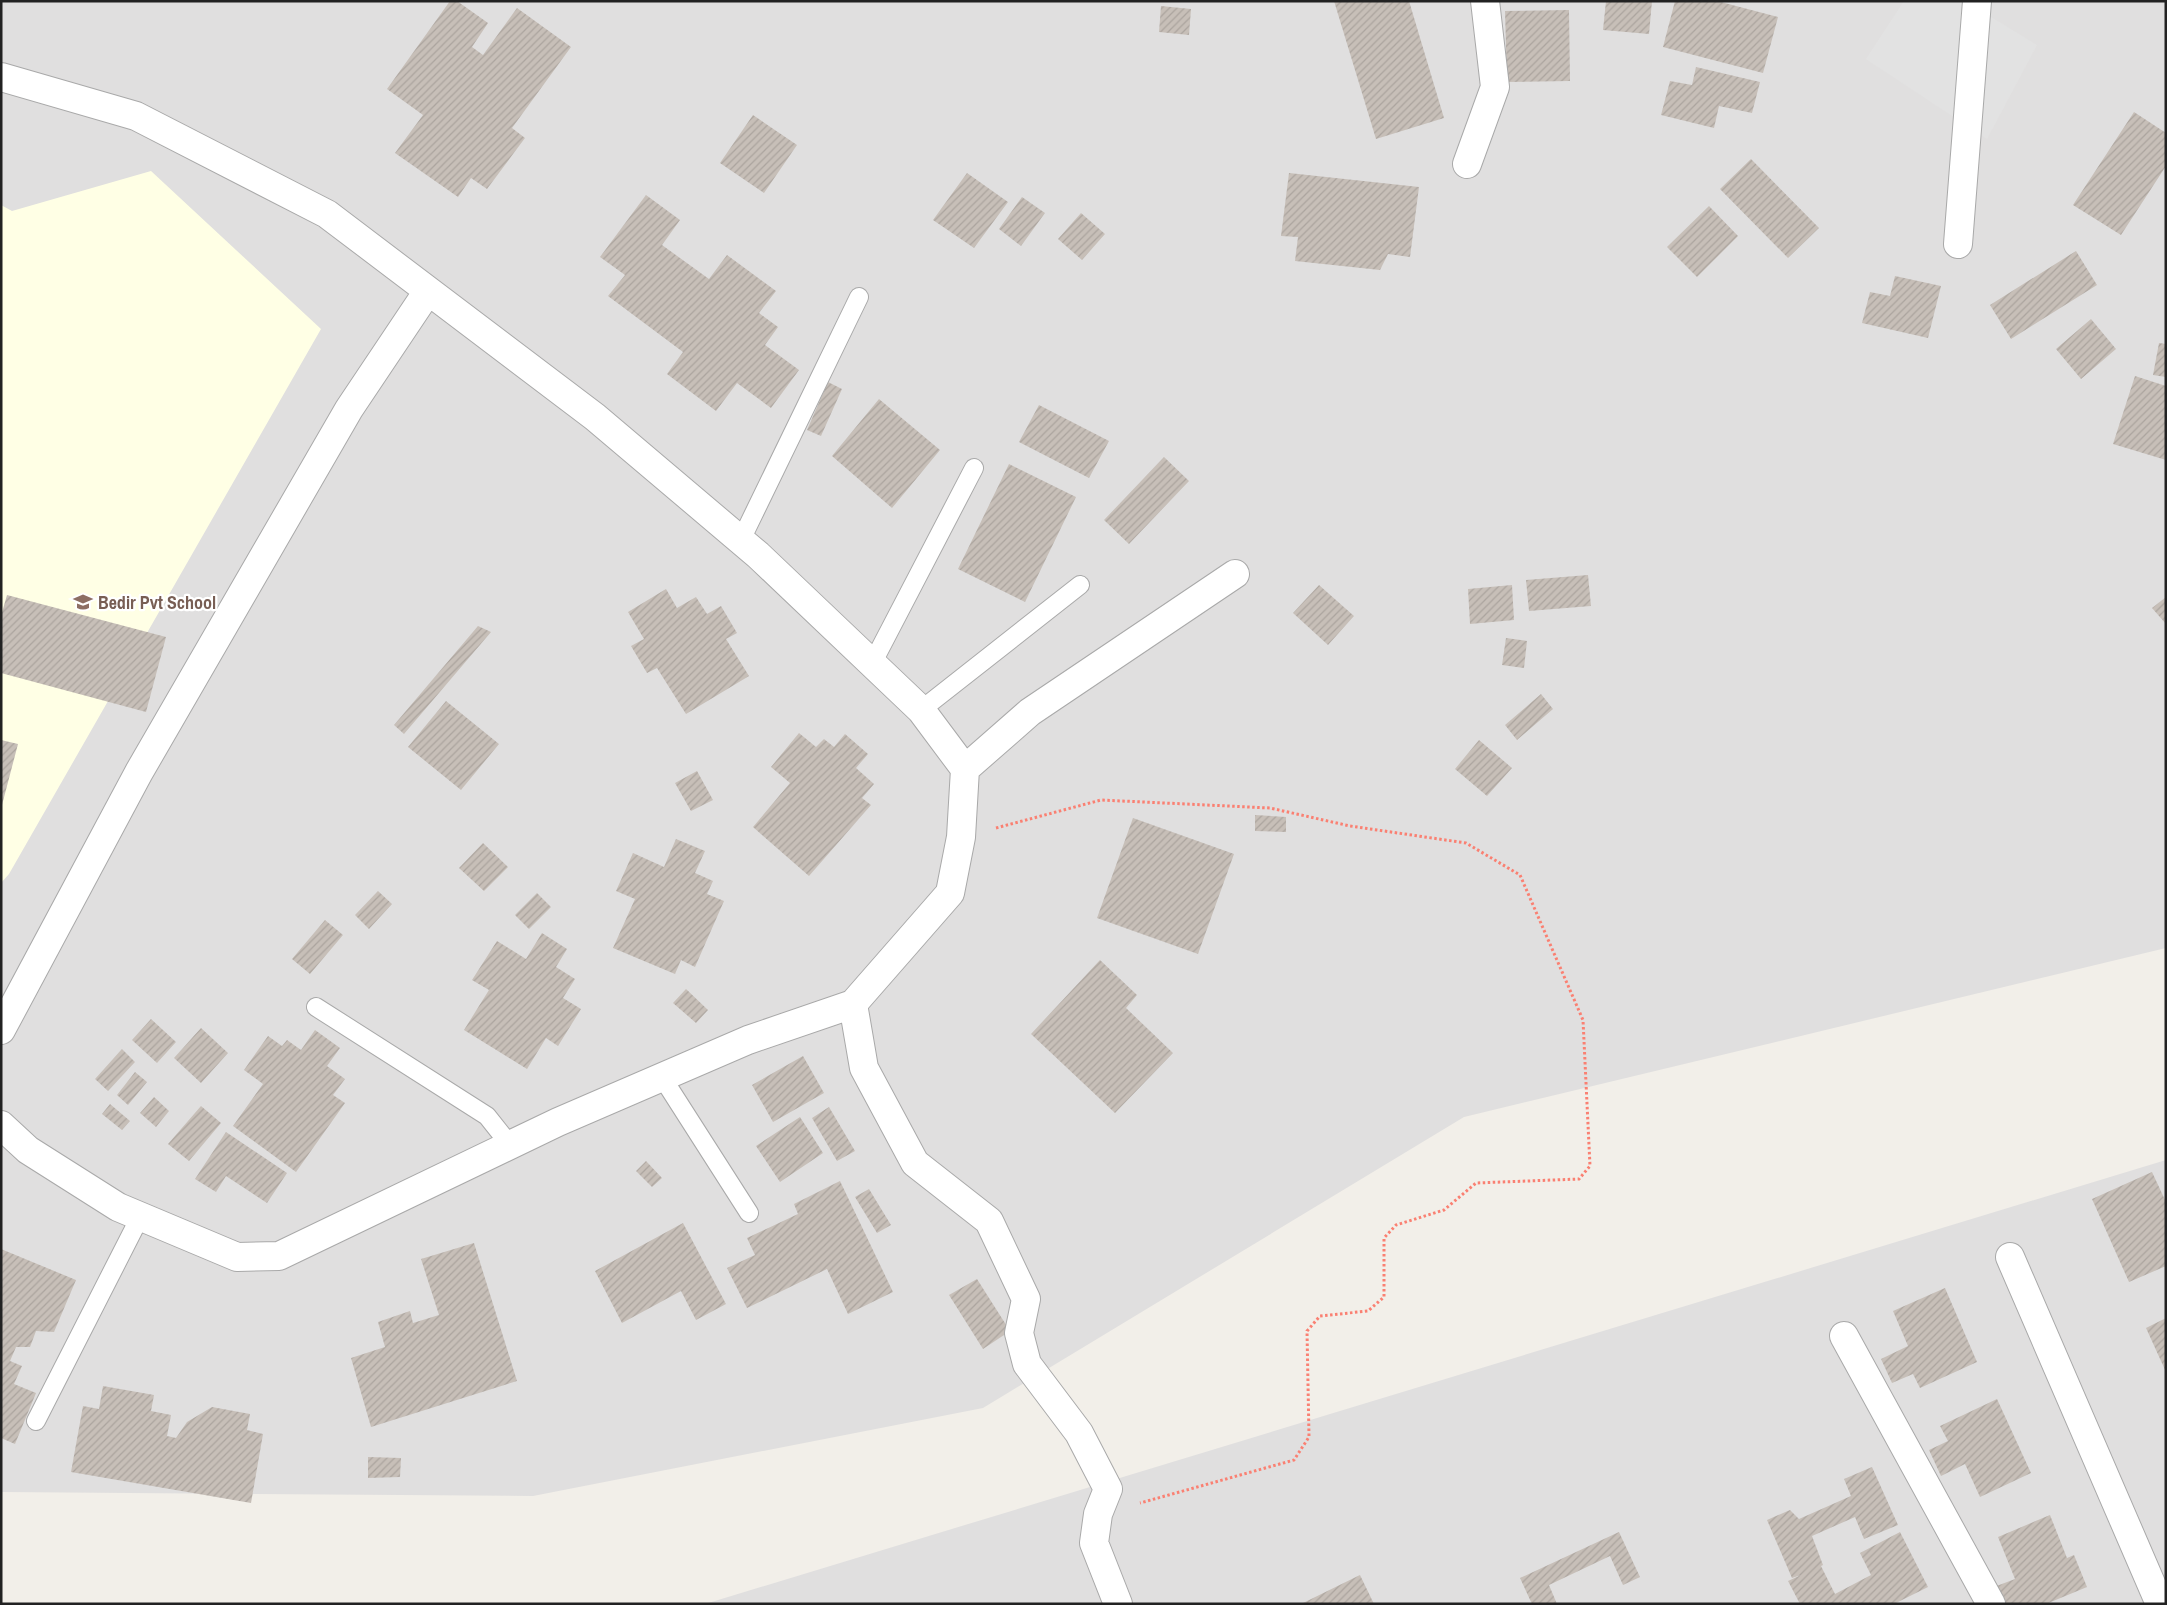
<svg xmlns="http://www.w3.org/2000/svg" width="2167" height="1605" viewBox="0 0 2167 1605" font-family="'Archivo Narrow',sans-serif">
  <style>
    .residential { fill: #e0dfdf }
    .education { fill: #ffffe5 }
    .parking { fill: #e2e2e2 }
    .building { fill: url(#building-hatch) }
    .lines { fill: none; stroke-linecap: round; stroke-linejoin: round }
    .service-casing { stroke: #a9a9a9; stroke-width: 20 }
    .minor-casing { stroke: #a9a9a9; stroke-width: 30 }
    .path { stroke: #fa8072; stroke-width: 3; stroke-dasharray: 2.5 2.5; stroke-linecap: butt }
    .service { stroke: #fff; stroke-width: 18 }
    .minor { stroke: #fff; stroke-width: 28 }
    .labels { text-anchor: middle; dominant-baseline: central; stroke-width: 4.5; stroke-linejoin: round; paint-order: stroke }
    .education-label { font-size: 18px; font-weight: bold; fill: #785e54; stroke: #fff; text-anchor: start }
  </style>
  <defs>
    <pattern id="building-hatch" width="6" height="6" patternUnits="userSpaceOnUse" patternTransform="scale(1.25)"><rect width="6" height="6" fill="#c7bfb8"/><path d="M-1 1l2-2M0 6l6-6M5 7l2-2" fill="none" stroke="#aba49e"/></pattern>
  </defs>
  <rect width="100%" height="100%" fill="#f2efe9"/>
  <path class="residential" d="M 1,1 L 2166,1 L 2166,948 L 1464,1117 L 983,1408 L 533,1496 L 1,1492 Z
    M 2166,1160 L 2166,1604 L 705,1604 Z"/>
  <path class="education" d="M 151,171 L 321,329 L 9,874 L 1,883 L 1,205 L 12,211 Z"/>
  <path class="parking" d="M 1904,1 L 1965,1 L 2037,45 L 1987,139 L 1866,59 Z"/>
  <path class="building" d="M 450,1 L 457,1 L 488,23 L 472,47 L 483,55 L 517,8 L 571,47 L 512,128 L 525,138 L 487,189 L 471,178 L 458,197 L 395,153 L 423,115 L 387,89 Z
    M 1334,1 L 1409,1 L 1444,118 L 1376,139 Z
    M 1606,1 L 1652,1 L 1649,34 L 1603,30 Z
    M 1675,1 L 1717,1 L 1778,17 L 1763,73 L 1663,47 Z
    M 1161,6 L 1191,9 L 1189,35 L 1159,32 Z
    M 1569,10 L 1570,81 L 1507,82 L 1505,11 Z
    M 1696,67 L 1760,82 L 1752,113 L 1719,106 L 1714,128 L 1661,115 L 1670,81 L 1692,85 Z
    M 2134,112 L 2166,133 L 2166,166 L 2121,235 L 2073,205 Z
    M 753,115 L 797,145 L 764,193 L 720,163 Z
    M 1751,159 L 1819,228 L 1788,258 L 1720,189 Z
    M 967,173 L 1008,202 L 974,248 L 933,220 Z
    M 1289,173 L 1419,187 L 1410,257 L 1388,254 L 1380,270 L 1295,261 L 1298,237 L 1281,236 Z
    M 646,195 L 680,220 L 662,245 L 709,279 L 727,255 L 776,291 L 759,313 L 778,327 L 765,345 L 799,370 L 771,408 L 737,383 L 716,411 L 667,374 L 683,352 L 608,296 L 625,275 L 600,257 Z
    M 1022,197 L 1045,213 L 1021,246 L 999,229 Z
    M 1709,206 L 1738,236 L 1697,277 L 1667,247 Z
    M 1081,213 L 1105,234 L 1082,260 L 1058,239 Z
    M 2076,251 L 2097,285 L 2011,339 L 1990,305 Z
    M 1895,276 L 1941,286 L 1928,338 L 1862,323 L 1870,292 L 1890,296 Z
    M 2091,319 L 2116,349 L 2081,379 L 2056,349 Z
    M 2159,343 L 2166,344 L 2166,377 L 2153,375 Z
    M 2135,376 L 2166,386 L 2166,460 L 2113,444 Z
    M 828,382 L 842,389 L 821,436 L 807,430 Z
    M 879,399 L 940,450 L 892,508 L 832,456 Z
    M 1039,405 L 1109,441 L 1089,478 L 1019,442 Z
    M 1164,457 L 1189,481 L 1129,544 L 1104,520 Z
    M 1009,464 L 1076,497 L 1025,602 L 958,569 Z
    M 1588,575 L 1591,606 L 1529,611 L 1526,580 Z
    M 1319,585 L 1354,616 L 1328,645 L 1293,613 Z
    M 1512,585 L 1514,620 L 1470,624 L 1468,589 Z
    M 666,589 L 677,608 L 696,597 L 707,614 L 721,606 L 737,633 L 726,639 L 749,676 L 686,714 L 657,668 L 647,673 L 631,646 L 644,639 L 628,612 Z
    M 7,595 L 166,637 L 146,712 L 1,673 L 1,616 Z
    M 2166,597 L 2166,624 L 2152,608 Z
    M 478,626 L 491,632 L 404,734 L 394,725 Z
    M 1506,638 L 1527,641 L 1524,668 L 1502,665 Z
    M 1541,694 L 1553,709 L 1517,740 L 1505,725 Z
    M 446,701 L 499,744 L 461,790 L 408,747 Z
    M 799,733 L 816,747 L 824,739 L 834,747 L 845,734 L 868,754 L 856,768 L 874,784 L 862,798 L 871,805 L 809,876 L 753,827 L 790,783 L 771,767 Z
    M 1,740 L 18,744 L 2,805 L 1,805 Z
    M 1479,740 L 1512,768 L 1487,796 L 1455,769 Z
    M 697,771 L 713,800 L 691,811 L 675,783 Z
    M 1255,815 L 1286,817 L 1286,832 L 1255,831 Z
    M 1133,818 L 1234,854 L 1198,954 L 1097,918 Z
    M 676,839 L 705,851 L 695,873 L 713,881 L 707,894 L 724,901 L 695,967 L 681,960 L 675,974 L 613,948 L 635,899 L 616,891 L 633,853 L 664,867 Z
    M 483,843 L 508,867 L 484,891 L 459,868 Z
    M 378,891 L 392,904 L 369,929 L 355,915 Z
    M 537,893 L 551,907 L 529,929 L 515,915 Z
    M 325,920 L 343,935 L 310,974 L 292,959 Z
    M 542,933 L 567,949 L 556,967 L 575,979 L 563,998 L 581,1009 L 558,1046 L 546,1038 L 527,1069 L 464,1030 L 489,990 L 472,980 L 497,941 L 526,959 Z
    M 1100,960 L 1137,995 L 1126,1008 L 1173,1053 L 1115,1113 L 1031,1034 Z
    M 686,989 L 708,1010 L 696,1023 L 673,1003 Z
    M 151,1019 L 176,1042 L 157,1063 L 132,1040 Z
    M 201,1028 L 228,1053 L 201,1083 L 174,1058 Z
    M 315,1030 L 340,1048 L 327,1066 L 345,1079 L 333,1095 L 345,1103 L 296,1172 L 233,1126 L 263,1084 L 244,1070 L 268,1036 L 282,1046 L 287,1040 L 301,1050 Z
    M 122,1049 L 135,1062 L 108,1091 L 95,1079 Z
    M 803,1056 L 824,1093 L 773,1122 L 752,1085 Z
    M 135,1072 L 147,1082 L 128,1105 L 117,1095 Z
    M 154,1097 L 169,1111 L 156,1127 L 140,1113 Z
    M 110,1104 L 130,1121 L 122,1130 L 102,1114 Z
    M 201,1106 L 221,1123 L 189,1161 L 168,1144 Z
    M 829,1107 L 855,1151 L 837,1161 L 812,1118 Z
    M 800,1117 L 823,1153 L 780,1182 L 756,1146 Z
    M 226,1132 L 287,1173 L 267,1203 L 226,1176 L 216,1192 L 195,1179 Z
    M 646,1161 L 662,1178 L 652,1187 L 636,1171 Z
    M 2152,1172 L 2166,1202 L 2166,1266 L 2129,1282 L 2092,1199 Z
    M 840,1181 L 893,1292 L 848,1314 L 827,1269 L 747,1308 L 727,1268 L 755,1255 L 747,1238 L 798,1214 L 794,1204 Z
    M 869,1189 L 891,1225 L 877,1233 L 855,1197 Z
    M 683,1223 L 726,1304 L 696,1320 L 681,1291 L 622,1323 L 595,1271 Z
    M 474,1243 L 517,1381 L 371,1427 L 351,1358 L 385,1347 L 378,1322 L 410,1311 L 413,1323 L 439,1315 L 421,1259 Z
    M 1,1249 L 76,1280 L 54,1332 L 36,1331 L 30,1347 L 16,1347 L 10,1361 L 22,1366 L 14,1384 L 36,1393 L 15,1444 L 1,1438 Z
    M 977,1279 L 1010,1331 L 983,1349 L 949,1295 Z
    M 1945,1288 L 1977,1362 L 1920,1388 L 1913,1374 L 1892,1383 L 1881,1359 L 1908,1346 L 1893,1311 Z
    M 2166,1318 L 2166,1372 L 2146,1328 Z
    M 103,1386 L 154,1395 L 151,1411 L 171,1415 L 167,1436 L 176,1438 L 187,1422 L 212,1407 L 250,1414 L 247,1430 L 263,1434 L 251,1503 L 71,1472 L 83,1406 L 99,1409 Z
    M 1997,1399 L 2031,1473 L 1980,1497 L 1965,1464 L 1941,1476 L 1929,1450 L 1948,1441 L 1940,1426 Z
    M 368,1457 L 401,1458 L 400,1477 L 368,1478 Z
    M 1872,1467 L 1898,1525 L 1864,1539 L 1855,1517 L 1812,1536 L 1823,1565 L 1821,1566 L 1835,1594 L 1871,1575 L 1860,1553 L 1900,1532 L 1928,1587 L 1894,1604 L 1800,1604 L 1788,1581 L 1801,1575 L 1792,1578 L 1767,1520 L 1790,1510 L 1799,1519 L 1851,1496 L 1844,1479 Z
    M 2050,1515 L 2067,1558 L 2074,1555 L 2087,1587 L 2046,1604 L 2000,1604 L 1994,1587 L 2015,1579 L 1998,1537 Z
    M 1619,1532 L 1640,1577 L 1623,1585 L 1610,1556 L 1549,1585 L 1557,1604 L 1532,1604 L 1520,1578 Z
    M 1360,1575 L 1374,1604 L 1301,1604 Z"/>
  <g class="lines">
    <g class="service-casing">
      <path id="service" d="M 741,540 L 859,297
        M 872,664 L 974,468
        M 921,710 L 1080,585
        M 316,1007 L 487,1116 L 510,1145
        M 662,1077 L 749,1213
        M 36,1421 L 140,1217"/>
    </g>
    <g class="minor-casing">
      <path id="minor" d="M 1,77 L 136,116 L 327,214 L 595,417 L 758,555 L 921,710 L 965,769 L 961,837 L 950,893 L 853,1004 L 748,1040 L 558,1122 L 279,1256 L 237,1257 L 118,1207 L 28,1150 L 1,1125
        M 1467,164 L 1495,87 L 1485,1
        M 1958,244 L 1977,1
        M 965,769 L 1030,712 L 1235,574
        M 853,1004 L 864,1068 L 915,1163 L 989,1221 L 1026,1299 L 1019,1333 L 1027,1364 L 1079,1433 L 1108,1489 L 1098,1514 L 1094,1543 L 1118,1604
        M 1,1030 L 139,772 L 349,409 L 428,291
        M 2010,1257 L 2160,1604
        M 1844,1336 L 1991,1604"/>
    </g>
    <path class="path" d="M 996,828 L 1101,800 L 1270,808 L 1350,826 L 1466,843 L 1520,875 L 1583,1020 L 1590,1166 L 1579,1179 L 1476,1183 L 1444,1210 L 1396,1225 L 1384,1238 L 1384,1297 L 1368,1311 L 1320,1316 L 1307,1331 L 1309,1437 L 1294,1460 L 1140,1503"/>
    <use href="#service" class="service"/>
    <use href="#minor" class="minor"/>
  </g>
  <defs>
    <g id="school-bare" transform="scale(1.5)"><path d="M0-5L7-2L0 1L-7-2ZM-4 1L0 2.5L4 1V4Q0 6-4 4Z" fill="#8d6e63" stroke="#fff" stroke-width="2.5" paint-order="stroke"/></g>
  </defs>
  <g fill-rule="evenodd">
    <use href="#school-bare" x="83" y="602"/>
  </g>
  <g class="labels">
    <g class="education-label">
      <text x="98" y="602">Bedir Pvt School</text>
    </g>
  </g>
  <rect width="2167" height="1605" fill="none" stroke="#222222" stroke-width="5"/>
</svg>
